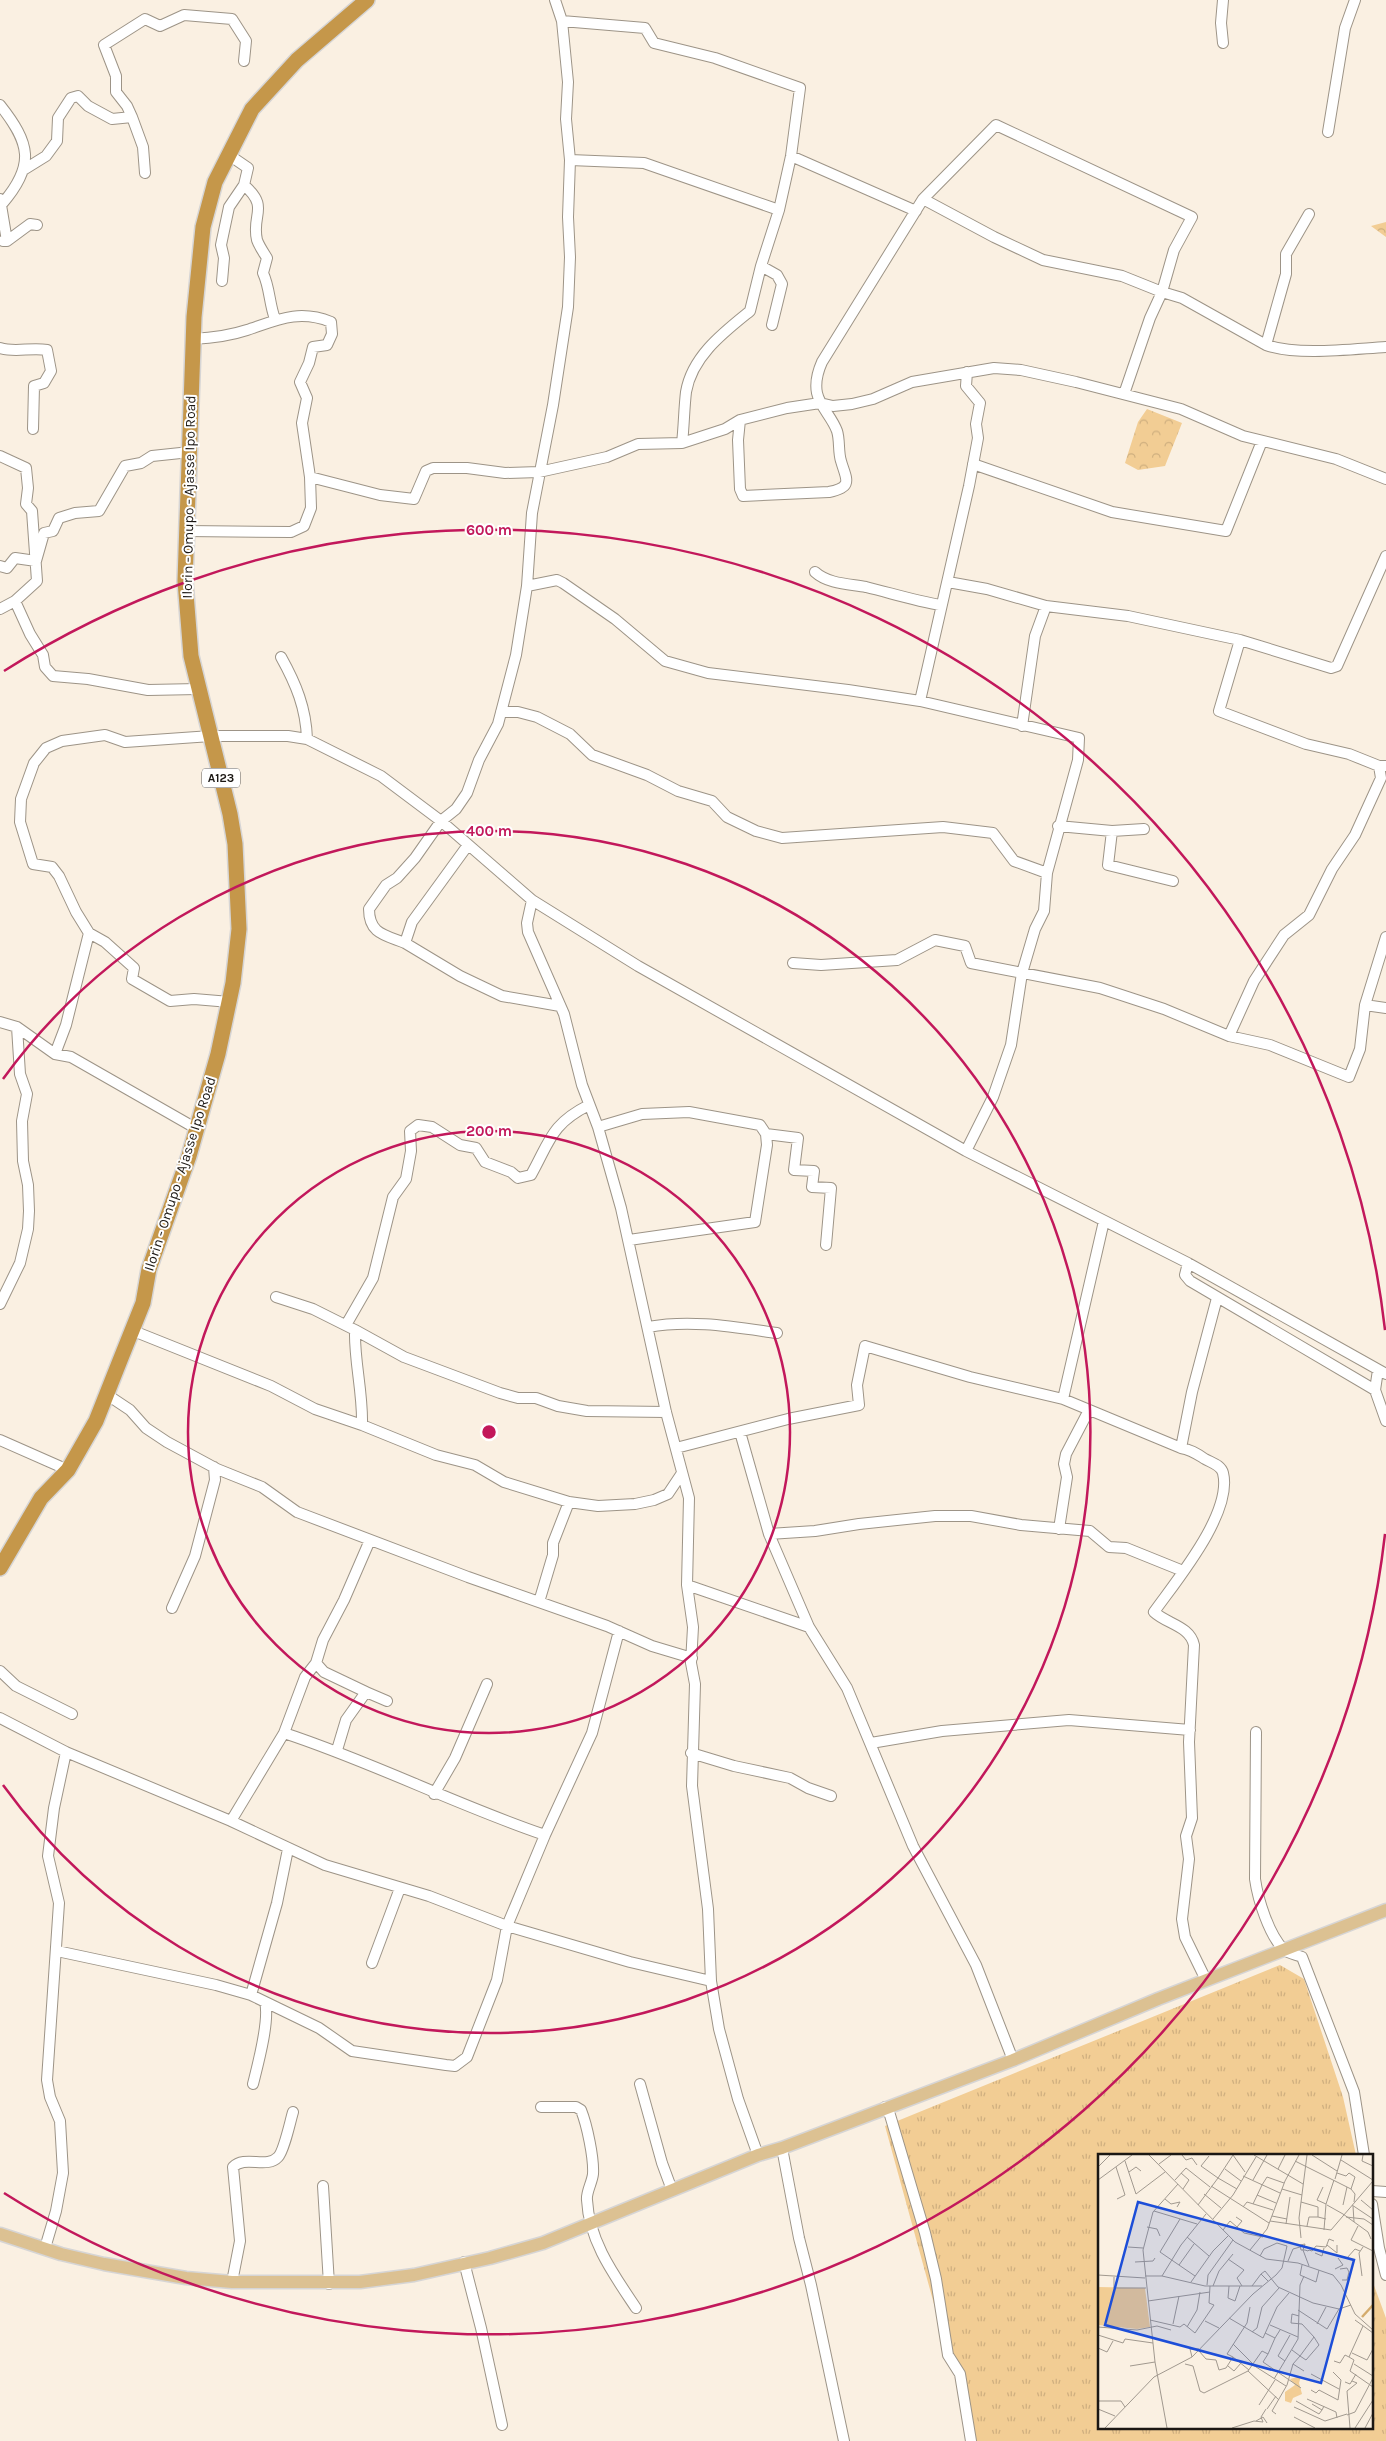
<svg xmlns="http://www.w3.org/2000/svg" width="1386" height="2441" viewBox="0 0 1386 2441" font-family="Karla,sans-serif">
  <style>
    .forest { fill: url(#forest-crowns) }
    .park { fill: url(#park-tufts) }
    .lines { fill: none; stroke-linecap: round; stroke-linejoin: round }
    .minor-casing { stroke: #9d9487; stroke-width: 12 }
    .major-casing { stroke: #d6d5d5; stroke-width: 15 }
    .highway-casing { stroke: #d6d5d5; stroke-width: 18 }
    .minor { stroke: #fff; stroke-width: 10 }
    .major { stroke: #dcc192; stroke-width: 12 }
    .highway { stroke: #c5974a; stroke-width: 15 }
    .ring { fill: none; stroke: #c2185b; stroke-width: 2.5 }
    .labels { text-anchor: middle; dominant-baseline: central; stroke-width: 4; stroke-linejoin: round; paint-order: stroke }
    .shield { fill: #fff; stroke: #5f5d5a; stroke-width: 1 }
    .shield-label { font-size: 12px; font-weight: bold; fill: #1b1713 }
    .street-label { font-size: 14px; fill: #1b1713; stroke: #fff }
    .inset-river { fill: none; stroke: #d4ab6c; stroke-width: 2.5 }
    .inset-road { fill: none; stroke: #a1998f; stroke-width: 1 }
    .view { fill: #1d4ed8; fill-opacity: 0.15; stroke: #1d4ed8; stroke-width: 2.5 }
    .inset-edge { fill: none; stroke: #1b1713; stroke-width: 2.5 }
    .centre { fill: #c2185b; stroke: #fff; stroke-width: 2.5 }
    .ring-label { font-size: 15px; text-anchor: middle; font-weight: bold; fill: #c2185b; stroke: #fff; stroke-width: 4; stroke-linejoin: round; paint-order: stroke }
  </style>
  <defs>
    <pattern id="forest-crowns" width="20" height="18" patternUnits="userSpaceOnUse" patternTransform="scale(1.25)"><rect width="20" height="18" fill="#f2cd94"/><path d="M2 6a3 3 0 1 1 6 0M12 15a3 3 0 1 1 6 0" fill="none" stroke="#cfaf7f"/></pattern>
    <pattern id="park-tufts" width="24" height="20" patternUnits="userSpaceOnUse" patternTransform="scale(1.25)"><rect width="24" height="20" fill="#f2cd94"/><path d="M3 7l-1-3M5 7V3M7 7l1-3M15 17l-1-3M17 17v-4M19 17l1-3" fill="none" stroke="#cfaf7f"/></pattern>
  </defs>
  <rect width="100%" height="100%" fill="#faf0e2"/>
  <path class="forest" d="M 1386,222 L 1386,237 L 1371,226 Z
    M 1147,409 L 1182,423 L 1165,466 L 1138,470 L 1125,463 L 1138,422 Z"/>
  <path class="park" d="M 1280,1965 L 1304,1979 L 1343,2097 L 1356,2155 L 1100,2155 L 1100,2427 L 1372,2427 L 1372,2280 L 1386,2318 L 1386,2441 L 971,2441 L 959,2371 L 948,2355 L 885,2126 Z"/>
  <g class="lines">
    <g class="minor-casing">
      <path id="minor" d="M 562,21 L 645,28 L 654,43 L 715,58 L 800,88 L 791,156 L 779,210 L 761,266 L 750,311 C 724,332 692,356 686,392 C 684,409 684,426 682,443
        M 1223,43 L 1221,23 L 1223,0
        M 0,105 C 30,143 36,165 2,204
        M 132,117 L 127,106 L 116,92 L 116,76 L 104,45 L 145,19 L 160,26 L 184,15 L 232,19 L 246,41 L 244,61
        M 1328,132 L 1345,28 L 1355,0
        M 791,156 L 916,211
        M 570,160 L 644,163 L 779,210
        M 25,169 L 46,156 L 57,141 L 58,118 L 71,98 L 78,96 L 88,106 L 112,119 L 132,117 L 143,147 L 145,173
        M 244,185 C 270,208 251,214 257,240 C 259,246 264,253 267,258 L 263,273 C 270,288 269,303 275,319
        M 0,199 L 7,241
        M 3,241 L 7,241 L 30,224 L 37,225
        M 761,266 L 777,275 L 782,284 L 772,325
        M 222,281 L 224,258 L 221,245 L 229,207 L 244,185 L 248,168 L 229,155
        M 1266,345 C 1298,356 1352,349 1386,347
        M 0,348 C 15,353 31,347 47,350 L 51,371 L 44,383 L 34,386 L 33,429
        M 1124,394 L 1150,318 L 1162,292 L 1182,298 L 1266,345 L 1286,274 L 1286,254 L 1309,214
        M 740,420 L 738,440 L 740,489 L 743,496 L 829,492 C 854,487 846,479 841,461 C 838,452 840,440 837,431 C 832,417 820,407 817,393 C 815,383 818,371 822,362 L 923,199 L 996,125 L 1192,217 L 1174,250 L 1162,292 L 1122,276 L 1043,260 L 994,237 L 923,199
        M 0,456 L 26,468 L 28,488 L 26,504 L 32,511 L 37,581 L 15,601 L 0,609
        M 973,464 L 1112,512 L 1226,531 L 1262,441
        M 310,477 L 380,495 L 414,499 L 426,471 L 433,468 L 467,468 L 505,473 L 539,472 L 607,457 L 638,444 L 682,443 L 725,429 L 740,420 L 787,408 L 820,403 L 833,406 L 852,404 L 873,399 L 912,382 L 994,368 L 1021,370 L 1076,382 L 1181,409 L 1243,436 L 1336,459 L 1386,479
        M 186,531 L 291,532 L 304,526 L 311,508 L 310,477 L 302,423 L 307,398 L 300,382 L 309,363 L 313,347 L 327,345 L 332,334 L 331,322 C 299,309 277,320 247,330 C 229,336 212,338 193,339
        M 1386,556 L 1337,666 L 1331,668 L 1240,640 L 1219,711 L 1306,744 L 1349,754 L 1379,766 L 1386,766
        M 36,561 L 44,533 L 53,531 L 59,518 L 75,513 L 99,511 L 125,466 L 141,463 L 152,456 L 190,452
        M 0,566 L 7,568 L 15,558 L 36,561
        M 815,572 C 828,584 850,584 866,587 C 891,593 915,601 941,605
        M 948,582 L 987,589 L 1046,606 L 1035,636 L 1022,726
        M 527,586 L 557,580 L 563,583 L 615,619 L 665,661 L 708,673 L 848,690 L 920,701 L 1079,738 L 1078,760 L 1047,873 L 1044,911 L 1035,929 L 1022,973 L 1011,1045 L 993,1097 L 966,1151
        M 15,601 L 30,634 L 43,655 L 45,667 L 53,676 L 88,679 L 148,690 L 198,689
        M 1046,606 L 1128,616 L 1240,640
        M 281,657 C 296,684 306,708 307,739
        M 920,701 L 969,486 L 978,438 L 976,424 L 980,403 L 966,386 L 967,372
        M 501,712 L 518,712 L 537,717 L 570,734 L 592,755 L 647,775 L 678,791 L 712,801 L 727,817 L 756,831 L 782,838 L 943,827 L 993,833 L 1014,861 L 1047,873
        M 1058,826 L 1112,831 L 1144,829
        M 1112,831 L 1108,865 L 1173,881
        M 468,845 L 412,922 L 405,943 L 460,976 L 502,996 L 560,1006
        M 532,900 L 527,923 L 528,932 L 564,1014 L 582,1085 L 598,1127 L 621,1208 L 666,1412 L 689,1498 L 687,1585 L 693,1627 L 691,1663 L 695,1684 L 692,1786 L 708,1909 L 711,1981 L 719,2029 L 738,2099 L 758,2155
        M 405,943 C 385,935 369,934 369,909 L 386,885 L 397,878 L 415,858 L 441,821 L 456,809 L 467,793 L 479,760 L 498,724 L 516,655 L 527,586 L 532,513 L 553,405 L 568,307 L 570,257 L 568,217 L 570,160 L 566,119 L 568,82 L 562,21 L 555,0
        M 793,963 L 821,965 L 897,960 L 935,940 L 965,946 L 971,963 L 1100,988 L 1164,1009 L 1229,1036 L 1270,1045 L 1349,1077 L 1360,1049 L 1365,1005 L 1386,1008
        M 230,1002 L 194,999 L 170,1001 L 132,979 L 134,968 L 105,942 L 89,933 L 76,912 L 59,876 L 52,867 L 33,864 L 20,822 L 21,799 L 34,763 L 46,748 L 62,741 L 105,735 L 125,742 L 211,736 L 288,736 L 307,739 L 381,776 L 441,821 L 532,900 L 638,966 L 966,1151 L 1188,1263 L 1386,1374
        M 1365,1005 L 1386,937
        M 0,1022 L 17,1027 L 55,1054 L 71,1057 L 197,1129
        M 1229,1036 L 1254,981 L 1284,935 L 1309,915 L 1332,869 L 1355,835 L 1381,778 L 1379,766
        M 55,1054 L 66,1025 L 89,933
        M 598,1127 L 642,1114 L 689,1112 L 760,1125 L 766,1134 L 767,1145 L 755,1222 L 629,1240
        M 766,1134 L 798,1138 L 794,1170 L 814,1171 L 812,1187 L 831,1188 L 826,1245
        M 1188,1263 L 1185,1275 L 1190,1281 L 1375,1390
        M 276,1297 L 313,1309 L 355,1330 L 404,1357 L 500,1393 L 518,1398 L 536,1398 L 558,1406 L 587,1411 L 666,1412
        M 0,1304 L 20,1263 L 28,1229 L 29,1211 L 28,1185 L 23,1161 L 22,1121 L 27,1094 L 20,1074 L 17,1027
        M 346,1325 L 373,1278 L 393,1197 L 406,1179 L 411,1151 L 410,1131 L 418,1125 L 432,1127 L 460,1145 L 476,1148 L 485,1162 L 511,1172 L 518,1178 L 531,1175 C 550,1141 551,1124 589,1105
        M 648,1327 C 691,1319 734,1327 777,1333
        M 131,1330 L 271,1386 L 315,1409 L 362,1425 L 436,1455 L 475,1465 L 504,1482 L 569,1502 L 598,1506 L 635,1504 L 654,1500 L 668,1494 L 682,1473
        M 355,1330 C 354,1361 363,1392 362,1425
        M 1378,1370 L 1375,1390 L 1386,1421
        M 106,1394 L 130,1410 L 146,1428 L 167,1442 L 217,1469 L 262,1487 L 297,1512 L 468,1577 L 607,1626 L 652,1646 L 692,1658
        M 1063,1399 L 1104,1221
        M 740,1432 L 769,1534 L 809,1627 L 847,1688 L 913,1846 L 976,1965 L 1013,2060
        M 0,1440 L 68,1470
        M 676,1448 L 788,1419 L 859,1405 L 857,1385 L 865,1346 L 970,1377 L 1063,1399 L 1181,1448 C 1192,1450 1197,1454 1205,1459 C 1212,1463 1221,1465 1223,1473 C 1233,1513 1176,1581 1154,1612 C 1167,1624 1190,1626 1194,1645 L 1189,1742 L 1192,1818 L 1186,1836 L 1189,1859 L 1182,1919 L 1185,1937 L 1206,1980
        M 1181,1448 L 1192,1392 L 1217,1298
        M 1059,1529 L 1067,1477 L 1064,1464 L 1066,1454 L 1089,1410
        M 769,1534 L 815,1531 L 859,1524 L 935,1516 L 971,1516 L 1021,1525 L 1090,1531 L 1109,1547 L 1126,1548 L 1183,1571
        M 687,1585 L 809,1627
        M 539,1602 L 553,1555 L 553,1543 L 569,1502
        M 172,1608 L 195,1556 L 215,1480 L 214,1467
        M 316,1663 L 324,1672 L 366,1692 L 346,1720 L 337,1750
        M 0,1671 L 16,1686 L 72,1714
        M 366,1692 L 387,1701
        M 0,1718 L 66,1752 L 231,1821 L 325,1865 L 429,1896 L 507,1926 L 630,1962 L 711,1981
        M 1256,1732 L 1255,1879 C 1258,1900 1269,1935 1284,1950 C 1288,1953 1297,1955 1302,1957 L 1354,2092 L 1364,2155
        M 284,1733 C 373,1762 456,1805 545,1835
        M 871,1743 L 942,1731 L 1069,1720 L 1190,1730
        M 691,1753 L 734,1766 L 790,1778 L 808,1788 L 831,1796
        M 434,1794 L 455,1758 L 487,1684
        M 231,1821 L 284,1733 L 305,1677 L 316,1663 L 323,1640 L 344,1600 L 370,1540
        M 57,1951 L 216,1985 L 251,1995 L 319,2028 L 352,2051 L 446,2065 L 455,2066 L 467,2057 L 497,1980 L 507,1926 L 545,1835 L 592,1733 L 619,1631
        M 372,1963 L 400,1888
        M 251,1995 L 277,1903 L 288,1849
        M 253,2084 C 258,2064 270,2020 265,2002
        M 640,2084 L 662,2163 L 672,2190
        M 541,2107 L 576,2107 L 581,2110 C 587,2125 594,2158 593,2174 C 592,2183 586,2192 587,2200 C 589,2241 614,2275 636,2308
        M 885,2107 L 890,2115 L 925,2233 L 936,2279 L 948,2355 L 960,2374 L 971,2441
        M 782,2148 L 799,2238 L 811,2285 L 844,2441
        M 323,2186 L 329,2284
        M 1372,2191 L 1386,2192
        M 1372,2204 L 1379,2248 L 1386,2275
        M 45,2248 L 56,2211 L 63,2173 L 60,2121 L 50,2097 L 47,2080 L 59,1903 L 48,1856 L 54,1808 L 66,1752
        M 464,2262 L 481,2328 L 502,2425
        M 232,2282 L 240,2241 L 233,2167 C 245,2155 267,2169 278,2157 C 284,2151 290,2122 293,2112"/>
    </g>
    <g class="major-casing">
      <path id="major" d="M 0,2234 L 61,2254 L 104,2264 L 186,2278 L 232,2282 L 360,2282 L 414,2275 L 490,2258 L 543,2243 L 758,2155 L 782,2148 L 1013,2060 L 1158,1999 L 1386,1910"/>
    </g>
    <g class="highway-casing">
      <path id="highway" d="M 0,1568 L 41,1498 L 68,1470 L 96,1421 L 119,1363 L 143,1303 L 149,1269 L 189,1156 L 218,1054 L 233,983 L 239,929 L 235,844 L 230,814 L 191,656 L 185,581 L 194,317 L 203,227 L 215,182 L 252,109 L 297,60 L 367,0"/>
    </g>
    <use href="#minor" class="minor"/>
    <use href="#major" class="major"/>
    <use href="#highway" class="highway"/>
  </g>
  <g class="ring">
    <circle cx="489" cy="1432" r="301"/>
    <path d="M3 1079A601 601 0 1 1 3 1785"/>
    <path d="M1385 1534A902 902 0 0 1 4 2193M4 671A902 902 0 0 1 1385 1330"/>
  </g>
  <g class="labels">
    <rect class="shield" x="202" y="768.5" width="38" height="19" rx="4"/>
    <g class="shield-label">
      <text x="221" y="778">A123</text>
    </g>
    <g class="street-label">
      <text transform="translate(189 497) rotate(-89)">Ilorin - Omupo - Ajasse Ipo Road</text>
      <text transform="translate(180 1174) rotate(-72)">Ilorin - Omupo - Ajasse Ipo Road</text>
    </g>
  </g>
  <g transform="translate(1098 2154)">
    <rect width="275" height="275" fill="#faf0e2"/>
    <path d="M 203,222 L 201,229 L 204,240 L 195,244 L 193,249 L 187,247 L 187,238 L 197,231 L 192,225 Z" fill="#f2cd94"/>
    <path d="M 0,133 L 47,134 L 52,173 L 39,175 L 0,171 Z" fill="#f2cd94"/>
    <path class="inset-river" d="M 264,163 L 275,151"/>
    <path class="inset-road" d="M 51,1 L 137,88 L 168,105 L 200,109 L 235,121 L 243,131 L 257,160 L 275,176M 84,1 L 88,6 L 94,4 L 99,11M 135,1 L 120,24 L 139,35M 135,1 L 147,18M 156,1 L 205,30M 214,1 L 239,17M 265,1 L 264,7 L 275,12M 243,6 L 275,26M 27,7 L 38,40 L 67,18M 197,7 L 253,35 L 257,40 L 256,48M 61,10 L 73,1M 0,13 L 12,1M 18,13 L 27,41 L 19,45M 127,15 L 143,27M 180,15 L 187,1M 31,18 L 38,13 L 43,17M 83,19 L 91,26 L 85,35M 239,19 L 248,22 L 251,19 L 257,23 L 253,35M 145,22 L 182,39M 237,25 L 244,1M 0,26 L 34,1M 77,26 L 88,14 L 112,33M 155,26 L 169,1M 164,31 L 169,23 L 186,29M 113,32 L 171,69M 225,33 L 219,46 L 228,50M 184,35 L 204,41M 106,40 L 123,54M 159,41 L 178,49M 67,45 L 73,50 L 82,48 L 79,53M 263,46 L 275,56M 203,48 L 220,53 L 220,63 L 228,65M 155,50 L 164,31M 100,51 L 120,24 L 103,12 L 111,2M 229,51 L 245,60M 245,51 L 249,33M 254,51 L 275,65M 255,52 L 256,68M 145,53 L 149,48 L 175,56M 56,57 L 99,70M 245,60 L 270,78 L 273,85M 174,62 L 189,65M 138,63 L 144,67 L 139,73M 248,63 L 266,65 L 275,71M 82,65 L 62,98 L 97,122M 115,65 L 135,41 L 158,3M 172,67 L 233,76 L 275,27M 188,70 L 192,43M 209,72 L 211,63 L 220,63M 260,72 L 253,86 L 275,97M 49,73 L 59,75 L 62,82M 125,76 L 132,67 L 146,79 L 165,83M 226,76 L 228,50 L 236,26M 89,83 L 111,102M 203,84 L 201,64 L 209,1M 229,91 L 239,99 L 239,91M 30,93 L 45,94M 152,96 L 169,75 L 187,27 L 201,1M 217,99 L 224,102 L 226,94M 238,101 L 249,104 L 257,95 L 262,97M 130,105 L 146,116 L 139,124 L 144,132M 190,107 L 195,95 L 202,93M 37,108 L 55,107 L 57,104M 81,111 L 96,90M 204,111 L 202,121 L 218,128 L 221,116M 211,112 L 205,96 L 207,90 L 202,91 L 203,96 L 207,96 L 210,97 L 211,96 L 214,97 L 218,92 L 228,93 L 231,85 L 236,87M 237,115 L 245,111 L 240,104M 242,115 L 249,114 L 251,118 L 249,126 L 244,126M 163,120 L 167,117 L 180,133 L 215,149 L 241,155 L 253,151M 0,121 L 47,124M 47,122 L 64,122 L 107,132 L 164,132M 64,122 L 83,91 L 108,60M 264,122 L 261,99 L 265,93M 16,123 L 16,134 L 48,134M 93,128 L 115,97 L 130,82M 109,131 L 110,121 L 135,86M 115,132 L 121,117 L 135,100M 131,132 L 130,144 L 137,147 L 142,132M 154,132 L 163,120 L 170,127M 50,147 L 112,138M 200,156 L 229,175 L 241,155M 201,162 L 194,160 L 193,169 L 204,170 L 216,183 L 221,191 L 208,206 L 202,202 L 216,183M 131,164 L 165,184 L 179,153 L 191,139M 52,166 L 82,173 L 86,170 L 97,179 L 116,151 L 111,149 L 112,132M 257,166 L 275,179M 107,167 L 121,174M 75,170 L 81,142M 219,170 L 228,153M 172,171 L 200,183M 265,172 L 251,203 L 256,206 L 252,217 L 275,233M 0,173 L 39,176 L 59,172 L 73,176M 89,173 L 99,156 L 102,138M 154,178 L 159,174 L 164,153 L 181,134M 167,179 L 177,184 L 182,176M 0,181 L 25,189 L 27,185 L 55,189M 135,190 L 155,210M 0,194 L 9,198 L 15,187M 194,196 L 202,202 L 195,210 L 206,217M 101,197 L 108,205 L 118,206 L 121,216 L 128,214 L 135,203 L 129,200 L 149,169 L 152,153M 254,199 L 269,206 L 275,195M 170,200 L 177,184M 94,203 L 92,195 L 101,195M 135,203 L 151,216M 187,207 L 180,202 L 192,181M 236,207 L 242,209 L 247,201 L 251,203M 87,210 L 95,212 L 102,237 L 106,239 L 150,217M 256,210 L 275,222M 155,211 L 188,232M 32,212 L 57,208M 130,212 L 136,217 L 143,209M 213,220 L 241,235M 176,225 L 200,185 L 202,131 L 206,122M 247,228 L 252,230 L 258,220M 213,236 L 218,239 L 221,236 L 240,246 L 243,226 L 235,218M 209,245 L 238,258 L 239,264M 181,246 L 150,217 L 164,197 L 170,200 L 165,208 L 203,234M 0,247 L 23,247 L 27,253M 198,247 L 221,260 L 224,256M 214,250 L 224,256 L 226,252M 161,251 L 177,226M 196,253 L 227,267 L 249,260M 0,255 L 17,262M 169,255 L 178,242M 178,260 L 174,257 L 189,231 L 195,210M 249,261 L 257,258 L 275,224M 196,263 L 217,274M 158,267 L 165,263 L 169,269M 7,274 L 56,223 L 94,203 L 155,140 L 178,121 L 184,114 L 189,92 L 179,89 L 166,95 L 162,102M 69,274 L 57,208 L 45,96 L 55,58 L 80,30M 134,274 L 156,267 L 165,268 L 163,263 L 168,255M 252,274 L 249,237 L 259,229 L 254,227M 257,274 L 275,246M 267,274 L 275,259"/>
    <path class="view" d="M 40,48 L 256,106 L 223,229 L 7,171 Z"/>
    <rect width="275" height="275" class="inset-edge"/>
  </g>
  <circle cx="489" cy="1432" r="8" class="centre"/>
  <g class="ring-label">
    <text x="489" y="535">600 m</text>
    <text x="489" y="836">400 m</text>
    <text x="489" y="1136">200 m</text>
  </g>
</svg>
